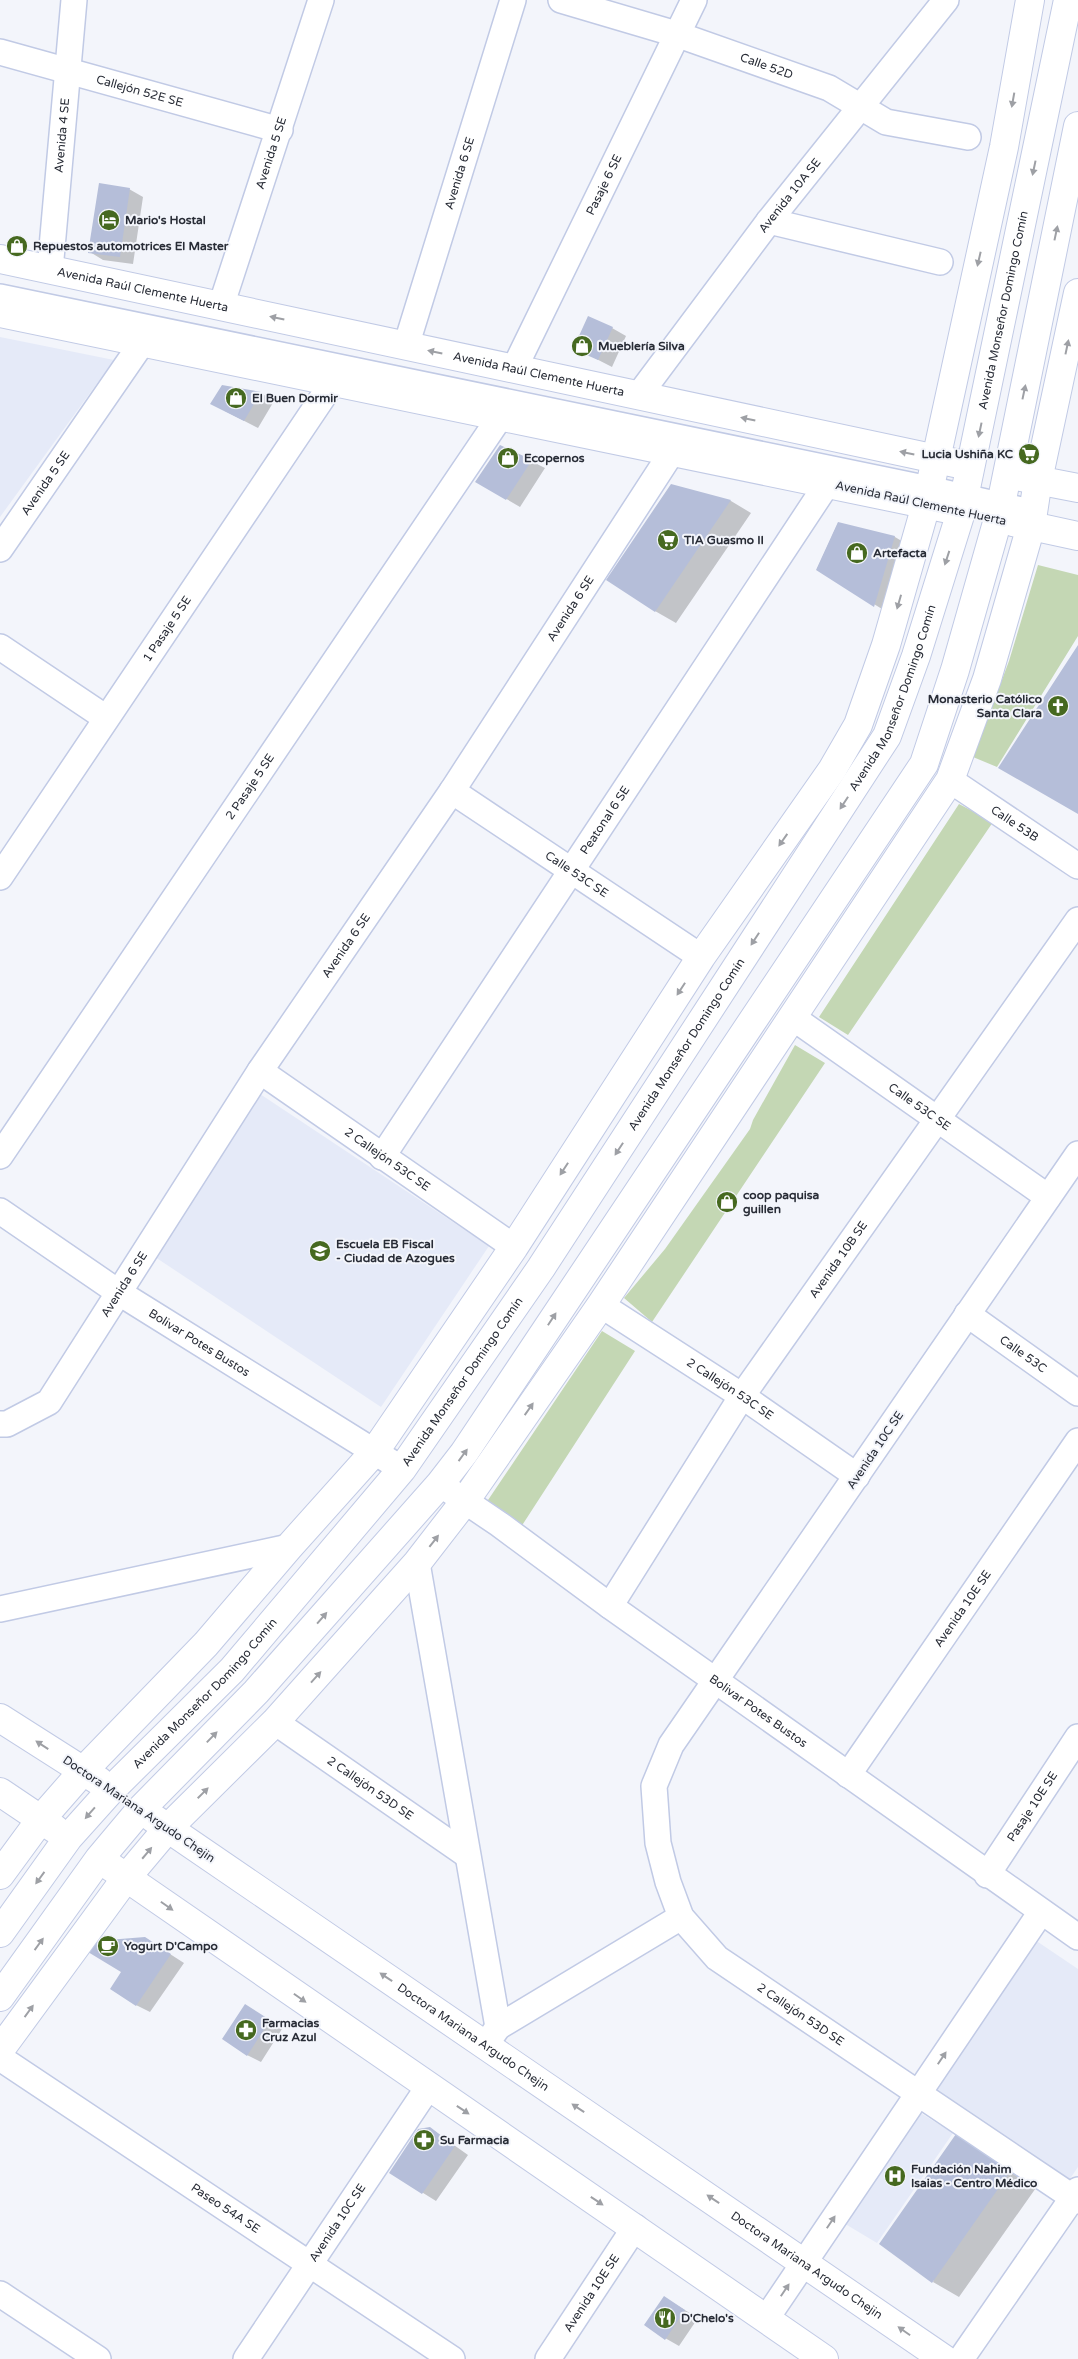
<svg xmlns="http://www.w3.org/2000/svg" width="1078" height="2359" viewBox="0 0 1078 2359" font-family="'Varela Round',sans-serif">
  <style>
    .built { fill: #e5eaf8 }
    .green { fill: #c4d7b4 }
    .shadow { fill: #0003 }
    .building { fill: #b5bed9 }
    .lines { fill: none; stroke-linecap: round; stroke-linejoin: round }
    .minor-casing { stroke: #c1cae5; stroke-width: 28 }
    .major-casing { stroke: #c1cae5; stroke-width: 30 }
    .minor { stroke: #fff; stroke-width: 25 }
    .major { stroke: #fff; stroke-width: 28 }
    .oneway { fill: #9ea0a5 }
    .labels { text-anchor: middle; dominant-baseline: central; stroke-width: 4; stroke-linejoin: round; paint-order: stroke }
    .street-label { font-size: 12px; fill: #282c36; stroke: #f3f5fb }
    .poi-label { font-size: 12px; font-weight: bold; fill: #282c36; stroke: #f3f5fb; text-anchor: start }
  </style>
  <rect width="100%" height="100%" fill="#f3f5fb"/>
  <path class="built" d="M 0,337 L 114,360 L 0,517 Z
    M 260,1094 L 489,1246 L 381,1407 L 152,1255 Z
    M 1035,1940 L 1078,1969 L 1078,2167 L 1067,2183 L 931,2091 Z
    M 914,2109 L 953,2133 L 877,2243 L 837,2219 Z"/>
  <path class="green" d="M 1038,565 L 1078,575 L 1078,636 L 997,767 L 973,757 L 1009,661 Z
    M 959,804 L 993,822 L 848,1035 L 819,1017 Z
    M 795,1045 L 825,1063 L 652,1322 L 624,1298 L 665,1249 L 750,1129 L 753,1120 Z
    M 602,1331 L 635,1351 L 521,1527 L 486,1503 Z"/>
  <path class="shadow" d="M 129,189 L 143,197 L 133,264 L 103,260 L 90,252 Z
    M 612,328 L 626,336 L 612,367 L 575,348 Z
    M 223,386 L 261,393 L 274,401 L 258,428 L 225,411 Z
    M 531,461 L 545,468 L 520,507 L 476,481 Z
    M 672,485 L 731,501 L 751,513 L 676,623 L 655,611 Z
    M 838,523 L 895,537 L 915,549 L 895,617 L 817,569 Z
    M 145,1938 L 184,1963 L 150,2012 L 136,2005 L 123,1972 Z
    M 259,2014 L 282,2029 L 261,2062 L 247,2055 Z
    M 430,2128 L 468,2155 L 436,2201 L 391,2173 Z
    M 983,2151 L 1038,2185 L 959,2297 L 933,2282 Z
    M 665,2298 L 698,2318 L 679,2346 L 665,2338 Z"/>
  <path class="building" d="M 99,183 L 130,188 L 120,257 L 88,253 Z
    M 588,316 L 613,327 L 598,360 L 573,349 Z
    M 222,385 L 261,392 L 244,421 L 210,404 Z
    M 500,445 L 532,460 L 506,500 L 475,482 Z
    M 671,484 L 731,500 L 655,612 L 606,580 Z
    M 838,522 L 895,536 L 874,607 L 816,570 Z
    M 1078,645 L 1078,814 L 998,768 Z
    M 145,1937 L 171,1954 L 136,2006 L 110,1989 L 121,1972 L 88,1952 L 95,1941 Z
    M 245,2004 L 270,2020 L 247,2056 L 222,2039 Z
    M 430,2127 L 455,2146 L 422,2194 L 389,2173 L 418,2129 Z
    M 956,2134 L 1012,2169 L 932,2283 L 879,2244 Z
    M 664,2296 L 685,2310 L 665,2340 L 644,2325 Z"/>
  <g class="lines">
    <g class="minor-casing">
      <g id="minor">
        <path id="s1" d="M 561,0 L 676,34 L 829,88 L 886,122 L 968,137"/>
        <path id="s2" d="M 0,52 L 280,130"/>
        <path d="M 769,221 L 940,262"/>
        <path id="s3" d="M 50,270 L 74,0"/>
        <path d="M 0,297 L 929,489 L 1021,510"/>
        <path id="s4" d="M 221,306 L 321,0"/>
        <path id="s5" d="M 406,346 L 513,0"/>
        <path id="s6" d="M 514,369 L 694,0"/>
        <path id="s7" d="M 639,395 L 769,221 L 946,0"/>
        <path id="s8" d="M 0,549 L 142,343"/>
        <path d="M 0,647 L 106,718"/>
        <path id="s9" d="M 950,780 L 1078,866"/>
        <path id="s10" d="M 452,791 L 701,957"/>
        <path id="s11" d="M 0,877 L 333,382"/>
        <path id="s12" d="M 792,1017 L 1048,1197"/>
        <path id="s13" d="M 260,1071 L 514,1247"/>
        <path id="s14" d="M 1078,1154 L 671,1745 L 654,1786 L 658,1843 L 668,1882 L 681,1917 L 717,1958 L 1078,2201"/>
        <path id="s15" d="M 0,1156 L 500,417"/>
        <path id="s16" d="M 382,1157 L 827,484"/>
        <path id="s17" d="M 0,1211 L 118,1292 L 402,1469"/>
        <path id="s18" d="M 601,1305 L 742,1396 L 857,1476"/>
        <path id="s19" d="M 967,1314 L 1078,1393"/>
        <path id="s20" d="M 0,1424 L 7,1424 L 49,1402 L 260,1071 L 452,791 L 672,452"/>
        <path id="s21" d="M 440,1484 L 499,1524 L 610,1606 L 1078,1937"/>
        <path d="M 417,1563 L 498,2027"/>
        <path id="s22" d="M 610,1606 L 742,1396 L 1078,920"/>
        <path d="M 0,1609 L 289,1547"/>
        <path id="s23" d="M 275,1722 L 467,1855"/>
        <path id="s24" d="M 848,1775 L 1078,1441"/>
        <path id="s25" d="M 987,1875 L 1078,1737"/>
        <path d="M 489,2040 L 498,2027 L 681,1917"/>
        <path id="s26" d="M 0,2058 L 452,2359"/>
        <path d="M 0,2294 L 98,2359"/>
        <path d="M 766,2319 L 1041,1912"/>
        <path id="s27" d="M 246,2359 L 429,2086"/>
        <path id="s28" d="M 548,2359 L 635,2227"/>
        <path d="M 961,2359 L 1078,2190"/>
      </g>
    </g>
    <g class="major-casing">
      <g id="major">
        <path id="s29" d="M 0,259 L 955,463"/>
        <path d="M 0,313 L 944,508"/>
        <path d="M 1021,477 L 1078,488"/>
        <path d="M 1013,522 L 1078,536"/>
        <path d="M 0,1718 L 99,1781"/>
        <path d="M 0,1792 L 55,1829"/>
        <path id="s30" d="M 153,1818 L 944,2359"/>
        <path d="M 111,1867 L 824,2359"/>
        <path d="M 0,1875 L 41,1819 L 83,1771 L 206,1644 L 289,1547 L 375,1451 L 514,1247 L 701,957 L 832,770 L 858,725 L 886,645 L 926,505 L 1004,147 L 1030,0"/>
        <path id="s31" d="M 0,1933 L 68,1838 L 112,1789 L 232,1670 L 402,1469 L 541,1268 L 887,736 L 916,656 L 961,512 L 1068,0"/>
        <path d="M 0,1997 L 99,1859 L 141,1809 L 256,1692 L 440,1484 L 464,1453 L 924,764 L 955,670 L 998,519 L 1078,126"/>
        <path d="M 0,2050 L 126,1878 L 168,1828 L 275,1722 L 417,1563 L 465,1501 L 601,1305 L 950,780 L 987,679 L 1031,526 L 1038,480 L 1078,293"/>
      </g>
    </g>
    <use href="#minor" class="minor"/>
    <use href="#major" class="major"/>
  </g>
  <defs><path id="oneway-solid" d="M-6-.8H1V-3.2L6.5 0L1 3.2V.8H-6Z" transform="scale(1.25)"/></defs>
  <g class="oneway">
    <use href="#oneway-solid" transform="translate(1013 100) rotate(100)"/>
    <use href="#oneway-solid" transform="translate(1034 168) rotate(102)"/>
    <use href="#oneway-solid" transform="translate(1056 233) rotate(-78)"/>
    <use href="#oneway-solid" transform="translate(979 259) rotate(103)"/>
    <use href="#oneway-solid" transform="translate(277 318) rotate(-168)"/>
    <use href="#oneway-solid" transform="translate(1067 347) rotate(-78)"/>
    <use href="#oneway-solid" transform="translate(435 352) rotate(-168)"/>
    <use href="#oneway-solid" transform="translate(1024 392) rotate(-78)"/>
    <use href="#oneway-solid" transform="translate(748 419) rotate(-168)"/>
    <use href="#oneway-solid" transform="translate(980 430) rotate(102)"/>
    <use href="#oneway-solid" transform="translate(907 453) rotate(-168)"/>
    <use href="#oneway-solid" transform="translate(947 558) rotate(108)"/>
    <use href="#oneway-solid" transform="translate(899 602) rotate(106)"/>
    <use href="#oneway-solid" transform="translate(844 803) rotate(123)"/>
    <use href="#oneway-solid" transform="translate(783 840) rotate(125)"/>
    <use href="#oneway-solid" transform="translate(755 939) rotate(123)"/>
    <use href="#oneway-solid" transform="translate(681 989) rotate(123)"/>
    <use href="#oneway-solid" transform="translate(619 1149) rotate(123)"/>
    <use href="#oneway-solid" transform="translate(564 1169) rotate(123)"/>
    <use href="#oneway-solid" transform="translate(552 1319) rotate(-57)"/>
    <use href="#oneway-solid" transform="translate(529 1409) rotate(-55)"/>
    <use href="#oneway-solid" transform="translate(463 1455) rotate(-54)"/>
    <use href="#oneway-solid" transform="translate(434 1541) rotate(-52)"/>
    <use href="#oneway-solid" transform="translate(322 1618) rotate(-49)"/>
    <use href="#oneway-solid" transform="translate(316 1677) rotate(-48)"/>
    <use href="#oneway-solid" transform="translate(212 1737) rotate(-46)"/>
    <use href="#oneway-solid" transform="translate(42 1745) rotate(-147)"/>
    <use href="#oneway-solid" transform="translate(203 1793) rotate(-45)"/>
    <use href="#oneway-solid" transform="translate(90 1813) rotate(131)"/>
    <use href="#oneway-solid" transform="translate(147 1853) rotate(-50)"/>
    <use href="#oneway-solid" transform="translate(40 1878) rotate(126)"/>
    <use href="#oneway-solid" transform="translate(167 1906) rotate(35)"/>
    <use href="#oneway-solid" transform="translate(39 1944) rotate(-54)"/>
    <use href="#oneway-solid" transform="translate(386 1977) rotate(-146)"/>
    <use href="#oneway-solid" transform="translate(300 1998) rotate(35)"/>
    <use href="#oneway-solid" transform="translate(29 2011) rotate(-54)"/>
    <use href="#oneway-solid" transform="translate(942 2058) rotate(-56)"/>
    <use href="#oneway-solid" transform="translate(578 2108) rotate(-146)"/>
    <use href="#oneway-solid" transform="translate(463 2110) rotate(34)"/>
    <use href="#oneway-solid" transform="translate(713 2199) rotate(-146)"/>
    <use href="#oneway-solid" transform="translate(597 2201) rotate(34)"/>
    <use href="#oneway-solid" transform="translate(831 2222) rotate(-56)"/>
    <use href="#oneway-solid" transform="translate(785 2290) rotate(-56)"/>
    <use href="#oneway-solid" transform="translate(904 2331) rotate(-145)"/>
  </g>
  <defs>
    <g id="hotel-disc" transform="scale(1.125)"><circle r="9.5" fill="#466920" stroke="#f3f5fb"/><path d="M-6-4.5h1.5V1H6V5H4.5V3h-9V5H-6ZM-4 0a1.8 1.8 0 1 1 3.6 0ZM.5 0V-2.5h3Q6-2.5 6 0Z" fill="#fff"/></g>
    <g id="shop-disc" transform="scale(1.125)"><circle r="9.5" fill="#466920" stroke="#f3f5fb"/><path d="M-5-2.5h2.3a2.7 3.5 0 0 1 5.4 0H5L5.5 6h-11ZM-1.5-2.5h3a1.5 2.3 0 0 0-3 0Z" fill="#fff"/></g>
    <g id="supermarket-disc" transform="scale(1.125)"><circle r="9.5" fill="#466920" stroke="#f3f5fb"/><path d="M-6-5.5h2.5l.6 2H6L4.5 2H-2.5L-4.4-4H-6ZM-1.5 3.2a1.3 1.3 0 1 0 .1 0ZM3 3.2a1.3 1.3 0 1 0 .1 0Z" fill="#fff"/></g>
    <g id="church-disc" transform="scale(1.125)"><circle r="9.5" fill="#466920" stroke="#f3f5fb"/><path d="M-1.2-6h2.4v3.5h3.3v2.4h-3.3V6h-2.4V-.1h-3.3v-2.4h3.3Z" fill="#fff"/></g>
    <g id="school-disc" transform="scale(1.125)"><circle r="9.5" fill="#466920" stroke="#f3f5fb"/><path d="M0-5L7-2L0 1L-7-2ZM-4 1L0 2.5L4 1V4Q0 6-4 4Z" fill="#fff"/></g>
    <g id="cafe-disc" transform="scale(1.125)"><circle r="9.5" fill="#466920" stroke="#f3f5fb"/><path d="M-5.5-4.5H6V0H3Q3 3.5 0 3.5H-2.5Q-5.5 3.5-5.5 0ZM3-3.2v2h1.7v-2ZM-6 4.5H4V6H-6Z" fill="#fff"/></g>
    <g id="pharmacy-disc" transform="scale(1.125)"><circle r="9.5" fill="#466920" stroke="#f3f5fb"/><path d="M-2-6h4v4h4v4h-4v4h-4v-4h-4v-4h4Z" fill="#fff"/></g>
    <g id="hospital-disc" transform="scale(1.125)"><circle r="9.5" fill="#466920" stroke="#f3f5fb"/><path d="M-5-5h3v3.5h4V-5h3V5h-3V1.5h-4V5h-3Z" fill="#fff"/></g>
    <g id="restaurant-disc" transform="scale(1.125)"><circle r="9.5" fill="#466920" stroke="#f3f5fb"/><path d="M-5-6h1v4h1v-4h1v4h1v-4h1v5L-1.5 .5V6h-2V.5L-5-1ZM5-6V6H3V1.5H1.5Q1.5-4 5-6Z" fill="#fff"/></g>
  </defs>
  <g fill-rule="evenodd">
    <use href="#hotel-disc" x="109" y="220"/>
    <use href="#shop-disc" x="17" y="246"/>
    <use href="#shop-disc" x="582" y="346"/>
    <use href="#shop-disc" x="236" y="398"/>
    <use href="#supermarket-disc" x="1029" y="454"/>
    <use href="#shop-disc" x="508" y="458"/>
    <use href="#supermarket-disc" x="668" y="540"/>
    <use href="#shop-disc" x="857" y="553"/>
    <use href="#church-disc" x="1058" y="706"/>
    <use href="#shop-disc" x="727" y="1202"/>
    <use href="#school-disc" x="320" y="1251"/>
    <use href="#cafe-disc" x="108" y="1946"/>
    <use href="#pharmacy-disc" x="246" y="2030"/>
    <use href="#pharmacy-disc" x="424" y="2140"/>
    <use href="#hospital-disc" x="895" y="2176"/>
    <use href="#restaurant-disc" x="665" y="2318"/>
  </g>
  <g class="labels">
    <g class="street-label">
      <text stroke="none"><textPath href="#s1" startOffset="216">Calle 52D</textPath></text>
      <text stroke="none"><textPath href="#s2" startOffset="145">Callejón 52E SE</textPath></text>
      <text stroke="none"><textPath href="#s3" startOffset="135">Avenida 4 SE</textPath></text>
      <text stroke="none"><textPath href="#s4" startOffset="161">Avenida 5 SE</textPath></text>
      <text stroke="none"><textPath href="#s5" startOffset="181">Avenida 6 SE</textPath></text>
      <text stroke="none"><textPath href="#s6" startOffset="205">Pasaje 6 SE</textPath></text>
      <text stroke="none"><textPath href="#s7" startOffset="250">Avenida 10A SE</textPath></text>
      <text stroke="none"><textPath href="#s29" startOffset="146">Avenida Raúl Clemente Huerta</textPath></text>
      <text stroke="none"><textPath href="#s31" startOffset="1936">Avenida Monseñor Domingo Comín</textPath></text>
      <text stroke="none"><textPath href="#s29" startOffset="551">Avenida Raúl Clemente Huerta</textPath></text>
      <text stroke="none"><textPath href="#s8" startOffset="80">Avenida 5 SE</textPath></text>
      <text transform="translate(921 503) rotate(12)">Avenida Raúl Clemente Huerta</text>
      <text stroke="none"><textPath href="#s20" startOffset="1004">Avenida 6 SE</textPath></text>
      <text stroke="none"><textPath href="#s11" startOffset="299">1 Pasaje 5 SE</textPath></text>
      <text stroke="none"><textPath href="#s31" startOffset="1531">Avenida Monseñor Domingo Comín</textPath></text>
      <text stroke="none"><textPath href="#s15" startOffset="446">2 Pasaje 5 SE</textPath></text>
      <text stroke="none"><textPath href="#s16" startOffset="404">Peatonal 6 SE</textPath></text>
      <text stroke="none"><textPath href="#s9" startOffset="78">Calle 53B</textPath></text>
      <text stroke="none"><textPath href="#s10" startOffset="150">Calle 53C SE</textPath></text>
      <text stroke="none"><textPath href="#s20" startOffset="599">Avenida 6 SE</textPath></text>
      <text stroke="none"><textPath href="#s31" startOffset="1126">Avenida Monseñor Domingo Comín</textPath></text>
      <text stroke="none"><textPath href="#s12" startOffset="156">Calle 53C SE</textPath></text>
      <text stroke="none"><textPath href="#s13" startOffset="155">2 Callejón 53C SE</textPath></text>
      <text stroke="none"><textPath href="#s22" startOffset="415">Avenida 10B SE</textPath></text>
      <text stroke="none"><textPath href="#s20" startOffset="194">Avenida 6 SE</textPath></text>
      <text stroke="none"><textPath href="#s17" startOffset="239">Bolivar Potes Bustos</textPath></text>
      <text stroke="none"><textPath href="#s19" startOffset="69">Calle 53C</textPath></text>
      <text stroke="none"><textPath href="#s31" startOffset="721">Avenida Monseñor Domingo Comín</textPath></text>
      <text stroke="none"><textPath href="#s18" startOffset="154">2 Callejón 53C SE</textPath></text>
      <text transform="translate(875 1450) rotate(-56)">Avenida 10C SE</text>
      <text stroke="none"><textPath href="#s24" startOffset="202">Avenida 10E SE</textPath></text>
      <text stroke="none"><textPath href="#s31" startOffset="316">Avenida Monseñor Domingo Comín</textPath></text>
      <text stroke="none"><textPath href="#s21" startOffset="391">Bolivar Potes Bustos</textPath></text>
      <text stroke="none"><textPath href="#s23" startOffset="116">2 Callejón 53D SE</textPath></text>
      <text stroke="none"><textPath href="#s25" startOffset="82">Pasaje 10E SE</textPath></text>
      <text transform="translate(139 1809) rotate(34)">Doctora Mariana Argudo Chejin</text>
      <text stroke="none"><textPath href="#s14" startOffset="1052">2 Callejón 53D SE</textPath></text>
      <text stroke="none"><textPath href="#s30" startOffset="388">Doctora Mariana Argudo Chejin</textPath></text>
      <text stroke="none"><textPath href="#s26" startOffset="271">Paseo 54A SE</textPath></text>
      <text stroke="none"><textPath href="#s27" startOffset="164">Avenida 10C SE</textPath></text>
      <text stroke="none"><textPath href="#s30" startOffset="792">Doctora Mariana Argudo Chejin</textPath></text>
      <text stroke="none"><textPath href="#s28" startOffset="79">Avenida 10E SE</textPath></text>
    </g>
    <g class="poi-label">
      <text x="125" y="220">Mario's Hostal</text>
      <text x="33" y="246">Repuestos automotrices El Master</text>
      <text x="598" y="346">Mueblería Silva</text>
      <text x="252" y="398">El Buen Dormir</text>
      <text x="1013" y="454" text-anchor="end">Lucia Ushiña KC</text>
      <text x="524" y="458">Ecopernos</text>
      <text x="684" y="540">TIA Guasmo II</text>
      <text x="873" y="553">Artefacta</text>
      <text x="1042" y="699" text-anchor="end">Monasterio Católico<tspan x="1042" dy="14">Santa Clara</tspan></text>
      <text x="743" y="1195">coop paquisa<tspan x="743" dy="14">guillen</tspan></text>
      <text x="336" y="1244">Escuela EB Fiscal<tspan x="336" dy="14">- Ciudad de Azogues</tspan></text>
      <text x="124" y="1946">Yogurt D'Campo</text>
      <text x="262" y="2023">Farmacias<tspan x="262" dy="14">Cruz Azul</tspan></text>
      <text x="440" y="2140">Su Farmacia</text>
      <text x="911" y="2169">Fundación Nahim<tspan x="911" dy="14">Isaias - Centro Médico</tspan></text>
      <text x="681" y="2318">D'Chelo's</text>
    </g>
  </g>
</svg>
